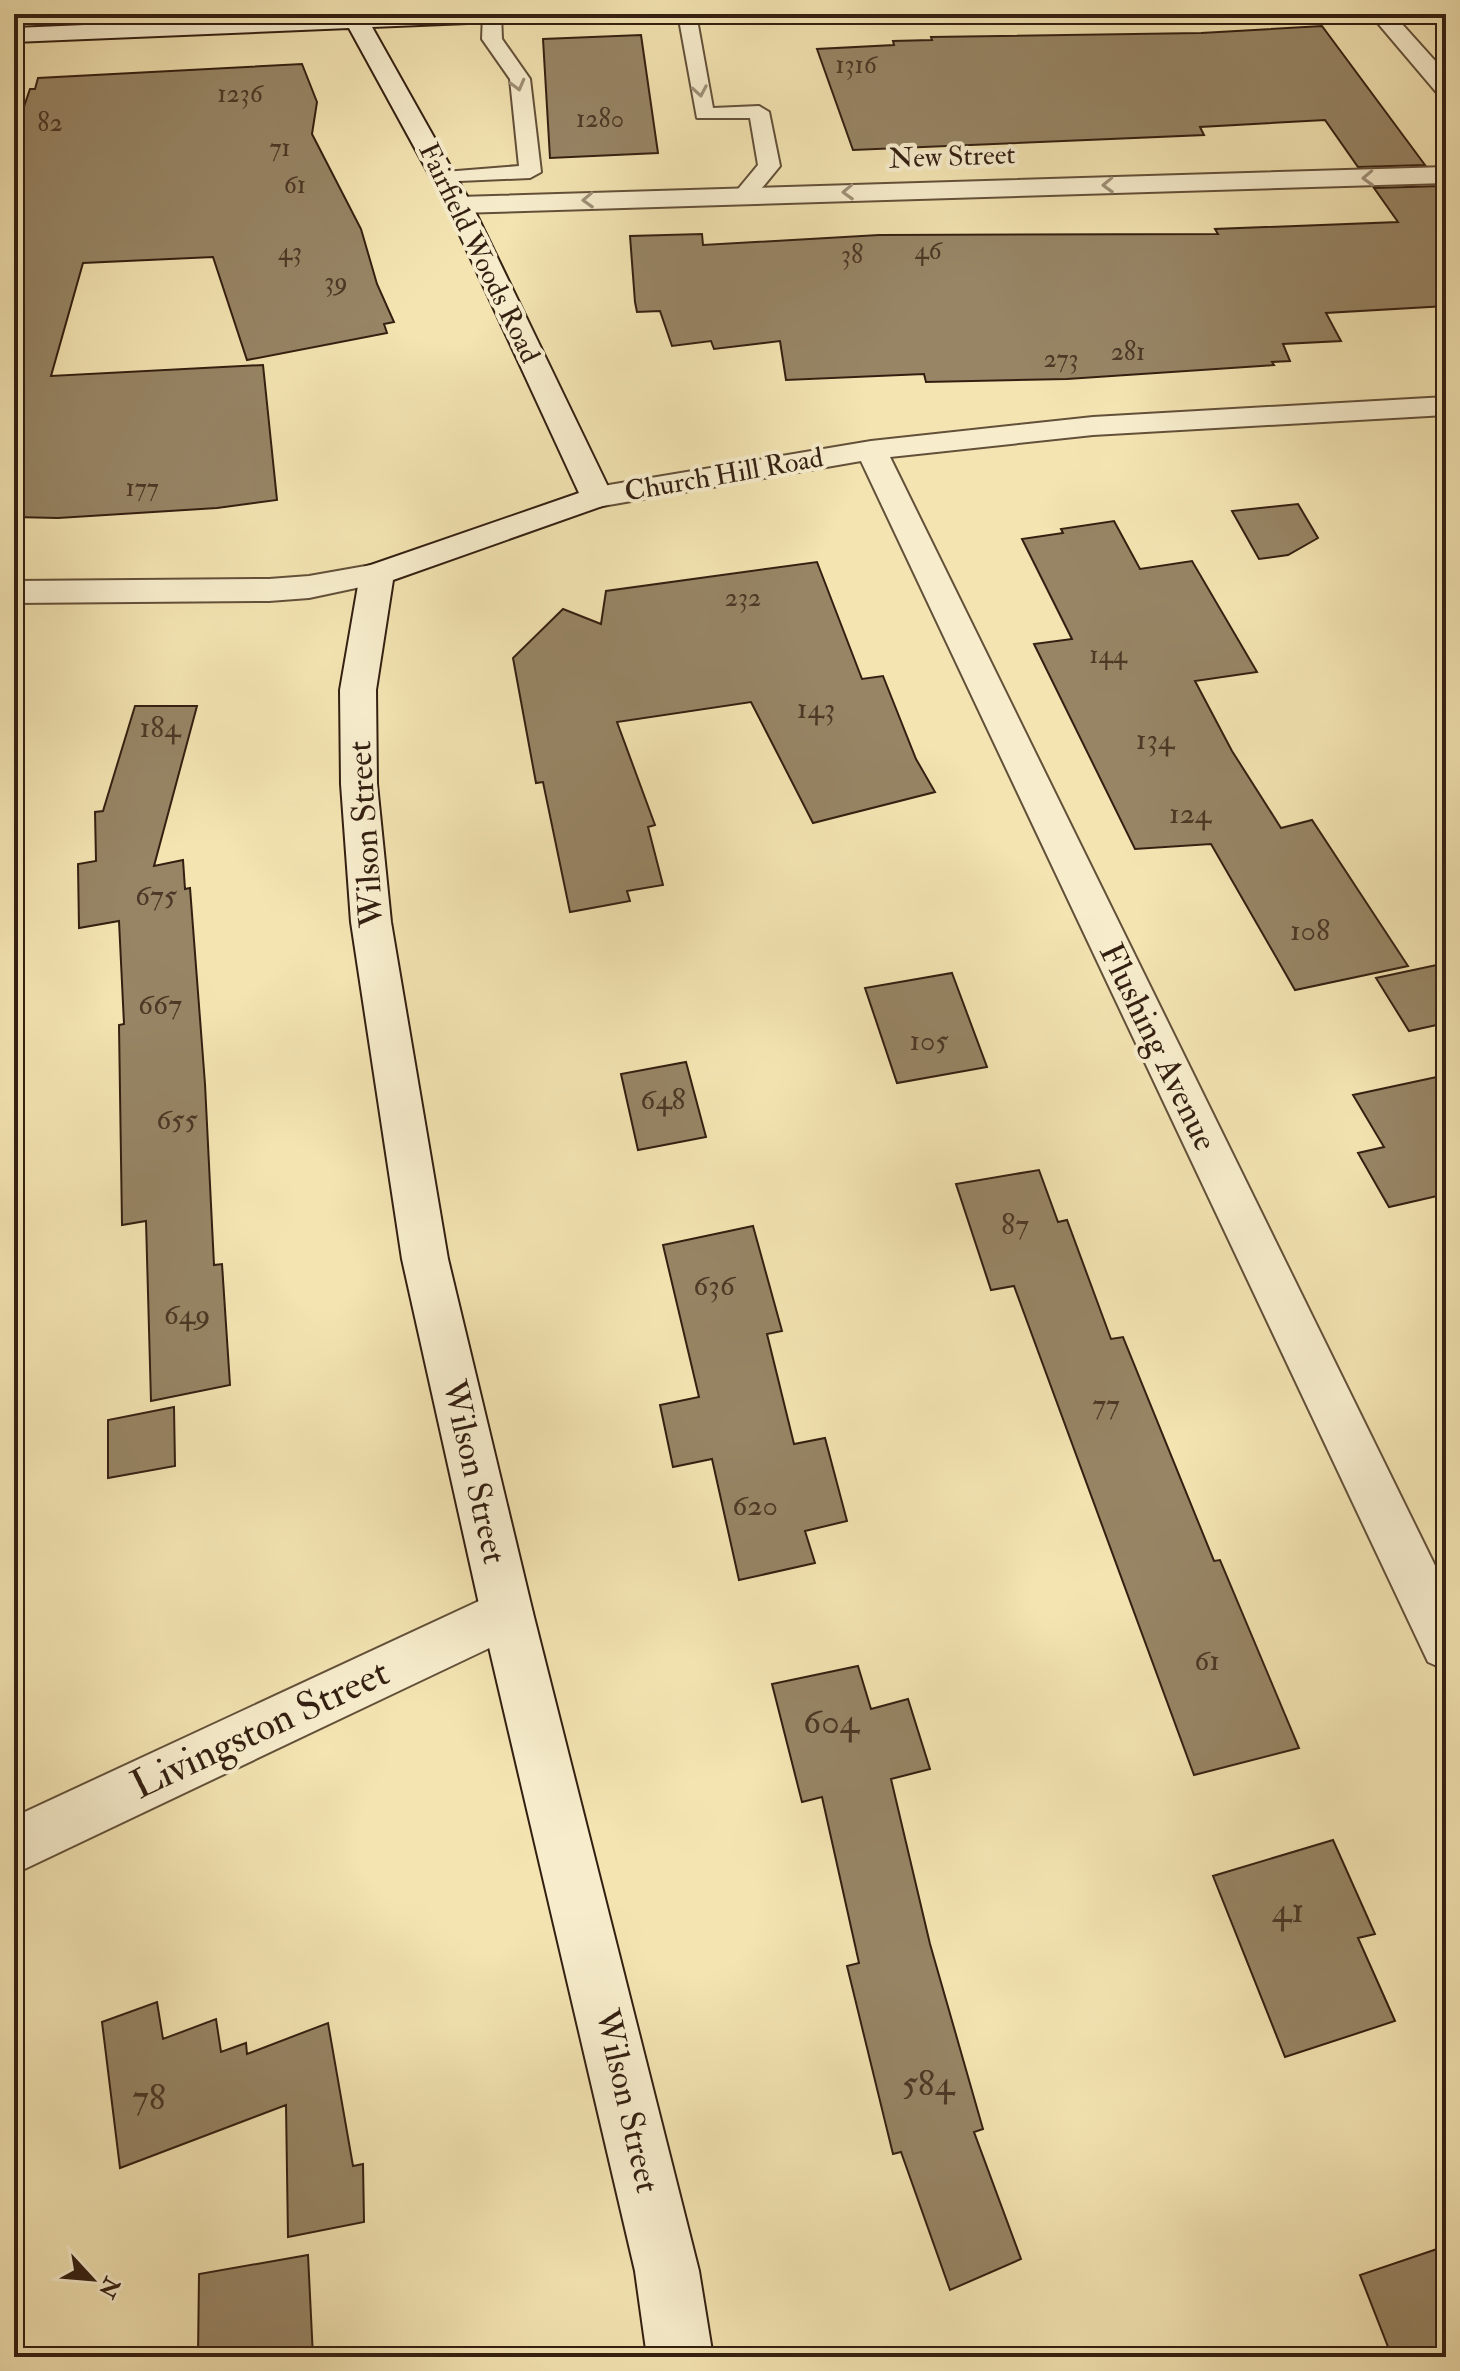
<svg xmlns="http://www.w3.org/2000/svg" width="1460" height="2371" viewBox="0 0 1460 2371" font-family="'IM FELL Double Pica',serif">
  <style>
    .building { fill: #978565; stroke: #331f11; stroke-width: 2 }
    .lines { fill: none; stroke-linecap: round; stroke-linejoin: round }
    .lane-casing { stroke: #635039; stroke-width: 4 }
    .street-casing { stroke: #635039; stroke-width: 4 }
    .secondary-casing { stroke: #331f11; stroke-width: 4 }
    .lane { fill: #f7edcd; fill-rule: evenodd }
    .street { fill: #f7edcd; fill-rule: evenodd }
    .secondary { fill: #f7edcd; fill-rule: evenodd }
    .oneway { stroke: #9f9078 }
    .labels { text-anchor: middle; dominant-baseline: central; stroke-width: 8; stroke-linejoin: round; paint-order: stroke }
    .far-number-label { font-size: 26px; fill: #4c3826 }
    .far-street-label { font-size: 28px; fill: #331f11; stroke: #f7edcd }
    .number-label { font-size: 30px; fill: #4c3826 }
    .street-label { font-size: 34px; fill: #331f11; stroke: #f7edcd }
    .near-number-label { font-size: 36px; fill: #4c3826 }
    .near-street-label { font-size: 40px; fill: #331f11; stroke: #f7edcd }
  </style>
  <rect width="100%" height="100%" fill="#f3e4b2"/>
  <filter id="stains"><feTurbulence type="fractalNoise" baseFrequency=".0025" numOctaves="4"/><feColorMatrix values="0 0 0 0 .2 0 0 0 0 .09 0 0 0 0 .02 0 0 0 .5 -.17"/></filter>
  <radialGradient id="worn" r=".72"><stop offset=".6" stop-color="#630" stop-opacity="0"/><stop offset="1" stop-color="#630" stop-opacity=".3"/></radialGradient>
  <path class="building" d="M 1322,26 L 1425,165 L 1358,167 L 1325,120 L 1200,127 L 1204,135 L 853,150 L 817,49 L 894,45 L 893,41 L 932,40 L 931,37 L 1201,33 Z
    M 641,35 L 658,153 L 550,158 L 543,39 Z
    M 302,64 L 317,102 L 312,134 L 361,229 L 377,284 L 394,322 L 384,324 L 387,333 L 247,360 L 213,257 L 83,263 L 51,376 L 263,365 L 277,500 L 217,508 L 58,518 L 14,517 L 14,136 L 30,89 L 35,89 L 38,78 Z
    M 1441,186 L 1446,193 L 1446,306 L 1326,313 L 1341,341 L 1283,344 L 1290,361 L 1272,362 L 1274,365 L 1067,379 L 926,382 L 924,374 L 786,380 L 780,341 L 714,349 L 711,341 L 672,346 L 660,311 L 637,312 L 635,302 L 630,236 L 702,234 L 703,245 L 879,235 L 1218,234 L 1215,229 L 1398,222 L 1374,188 Z
    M 1298,504 L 1318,538 L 1288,555 L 1259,559 L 1232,511 Z
    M 1114,521 L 1140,569 L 1192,561 L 1257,672 L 1195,681 L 1232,751 L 1281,828 L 1312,820 L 1408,966 L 1295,990 L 1211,844 L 1135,849 L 1034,644 L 1072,639 L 1022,539 L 1063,533 L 1061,529 Z
    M 817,562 L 862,679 L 883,676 L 916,759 L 935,792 L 813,823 L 751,702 L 617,722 L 655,825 L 648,827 L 663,885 L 627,891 L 630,901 L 570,912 L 543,782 L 536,783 L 513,658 L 563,609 L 601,624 L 606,591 Z
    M 135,706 L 197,706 L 154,866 L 183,860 L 185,889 L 190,888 L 205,1084 L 214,1265 L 222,1264 L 230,1385 L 151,1401 L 146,1221 L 122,1225 L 119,1025 L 124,1024 L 119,921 L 79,928 L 78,864 L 96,861 L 95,812 L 103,811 Z
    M 1446,963 L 1446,1023 L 1409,1031 L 1376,978 Z
    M 952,973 L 987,1067 L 897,1083 L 865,988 Z
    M 686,1062 L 706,1137 L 638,1150 L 621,1074 Z
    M 1446,1075 L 1446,1194 L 1389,1207 L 1358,1153 L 1384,1147 L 1353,1095 Z
    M 1039,1170 L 1058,1222 L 1067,1220 L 1111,1339 L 1123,1337 L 1214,1561 L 1220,1560 L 1299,1748 L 1194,1775 L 1014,1286 L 991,1290 L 956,1184 Z
    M 753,1226 L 782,1331 L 767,1334 L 794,1444 L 825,1438 L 847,1521 L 805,1531 L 815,1563 L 739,1580 L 712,1459 L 673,1467 L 660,1405 L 699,1397 L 663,1245 Z
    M 174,1407 L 175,1466 L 108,1478 L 108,1420 Z
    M 858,1666 L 871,1709 L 908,1699 L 930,1769 L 891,1779 L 930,1944 L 983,2129 L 974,2132 L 1021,2259 L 950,2290 L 901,2152 L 893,2154 L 847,1966 L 859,1963 L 822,1797 L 802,1802 L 772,1684 Z
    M 1333,1840 L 1375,1934 L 1358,1938 L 1395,2021 L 1285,2057 L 1213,1876 Z
    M 157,2002 L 163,2039 L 216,2019 L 221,2052 L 246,2043 L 247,2054 L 328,2023 L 353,2166 L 363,2164 L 364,2222 L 288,2237 L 286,2105 L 120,2168 L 102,2022 Z
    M 1446,2246 L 1446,2357 L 1392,2357 L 1360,2275 Z
    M 308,2255 L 313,2357 L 198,2357 L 199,2274 Z"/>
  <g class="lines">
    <g class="lane-casing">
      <path id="lane" d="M 96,14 L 114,14 L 118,31 L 115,35 L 101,35 Z
        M 483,14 L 501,14 L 502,39 L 530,79 L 541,172 L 530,178 L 437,182 L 433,178 L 444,172 L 519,166 L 510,79 L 482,39 Z
        M 678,14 L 696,14 L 713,108 L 759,106 L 769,112 L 780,166 L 753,199 L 745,200 L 734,194 L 758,165 L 750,118 L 697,118 Z"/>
    </g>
    <g class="street-casing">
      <path id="street" d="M 1370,14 L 1393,14 L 1446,73 L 1446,95 L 1437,93 Z
        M 1446,167 L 1446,183 L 459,213 L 450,211 L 446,205 L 450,199 L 459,197 Z
        M 1446,397 L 1446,415 L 1093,435 L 890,457 L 1446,1588 L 1446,1670 L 1428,1662 L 861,461 L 597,507 L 586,504 L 581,497 L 586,490 L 597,487 L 871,441 L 1093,417 Z
        M 377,564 L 389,567 L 394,574 L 389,581 L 309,598 L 269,601 L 14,603 L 14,581 L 269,579 L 309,576 Z
        M 507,1588 L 525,1595 L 533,1613 L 525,1631 L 14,1874 L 14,1817 Z"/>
    </g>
    <g class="secondary-casing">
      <path id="secondary" d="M 342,14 L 524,14 L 521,19 L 513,21 L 372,27 L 472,205 L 613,497 L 608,504 L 393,580 L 376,690 L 377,784 L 391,922 L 448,1259 L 533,1613 L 699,2271 L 713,2357 L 647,2357 L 635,2271 L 481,1613 L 402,1259 L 351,922 L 341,784 L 340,690 L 360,574 L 365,567 L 579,493 L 446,205 L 349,28 L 14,42 L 14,28 Z"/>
    </g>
    <use href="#lane" class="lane"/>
    <use href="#street" class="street"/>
    <use href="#secondary" class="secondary"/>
  </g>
  <defs><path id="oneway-chevron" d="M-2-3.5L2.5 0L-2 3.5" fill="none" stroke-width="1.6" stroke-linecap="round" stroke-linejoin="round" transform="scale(2)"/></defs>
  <g class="oneway">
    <use href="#oneway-chevron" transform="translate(518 85) rotate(75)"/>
    <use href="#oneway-chevron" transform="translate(700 91) rotate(80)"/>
    <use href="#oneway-chevron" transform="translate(1368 178) rotate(178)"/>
    <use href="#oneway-chevron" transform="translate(1108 185) rotate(178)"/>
    <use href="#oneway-chevron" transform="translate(848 192) rotate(178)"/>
    <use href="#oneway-chevron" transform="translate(588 200) rotate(178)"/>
  </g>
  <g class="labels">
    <g class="far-number-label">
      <text x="856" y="65">1316</text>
      <text x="240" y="94">1236</text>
      <text x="600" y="119">1280</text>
      <text x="50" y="123">82</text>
      <text x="280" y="148">71</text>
      <text x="295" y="185">61</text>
      <text x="928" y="251">46</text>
      <text x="290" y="252">43</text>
      <text x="852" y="255">38</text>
      <text x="336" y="282">39</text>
      <text x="1128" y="352">281</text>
      <text x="1061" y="359">273</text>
      <text x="142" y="488">177</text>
      <text x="743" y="598">232</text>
      <text x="1108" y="655">144</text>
    </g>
    <g class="far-street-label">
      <text transform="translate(952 157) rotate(-2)">New Street</text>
      <text transform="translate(479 253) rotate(64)">Fairfield Woods Road</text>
      <text transform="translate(724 475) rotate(-10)">Church Hill Road</text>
    </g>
    <g class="number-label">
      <text x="816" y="708">143</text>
      <text x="160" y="727">184</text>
      <text x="1155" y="739">134</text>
      <text x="1190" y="813">124</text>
      <text x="156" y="895">675</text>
      <text x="1310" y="930">108</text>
      <text x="160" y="1004">667</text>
      <text x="929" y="1040">105</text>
      <text x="663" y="1099">648</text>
      <text x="177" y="1119">655</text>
      <text x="1015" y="1224">87</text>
      <text x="714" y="1285">636</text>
      <text x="187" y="1314">649</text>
      <text x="1106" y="1404">77</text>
      <text x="755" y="1505">620</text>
      <text x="1207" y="1660">61</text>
    </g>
    <g class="street-label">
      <text transform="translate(366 834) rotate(-94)">Wilson Street</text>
      <text transform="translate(1158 1047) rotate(64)">Flushing Avenue</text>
      <text transform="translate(474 1472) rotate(77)">Wilson Street</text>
      <text transform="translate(627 2101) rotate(77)">Wilson Street</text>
    </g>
    <g class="near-number-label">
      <text x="831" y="1721">604</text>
      <text x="1288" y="1910">41</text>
      <text x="928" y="2083">584</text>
      <text x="149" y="2097">78</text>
    </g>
    <g class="near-street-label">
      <text transform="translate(260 1729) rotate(-25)">Livingston Street</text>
    </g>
  </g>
  <rect width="1460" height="2371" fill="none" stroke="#f3e4b2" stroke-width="48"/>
  <rect x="16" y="16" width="1428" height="2339" fill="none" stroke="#331f11" stroke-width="4"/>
  <rect x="24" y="24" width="1412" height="2323" fill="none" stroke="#331f11" stroke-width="2"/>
  <g transform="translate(92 2279) rotate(116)" stroke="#f7edcd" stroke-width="6" paint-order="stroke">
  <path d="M0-6L14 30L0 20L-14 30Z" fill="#331f11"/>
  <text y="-12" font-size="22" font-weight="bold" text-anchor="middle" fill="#331f11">N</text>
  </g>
  <rect width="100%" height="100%" filter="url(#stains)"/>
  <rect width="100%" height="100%" fill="url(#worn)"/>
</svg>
